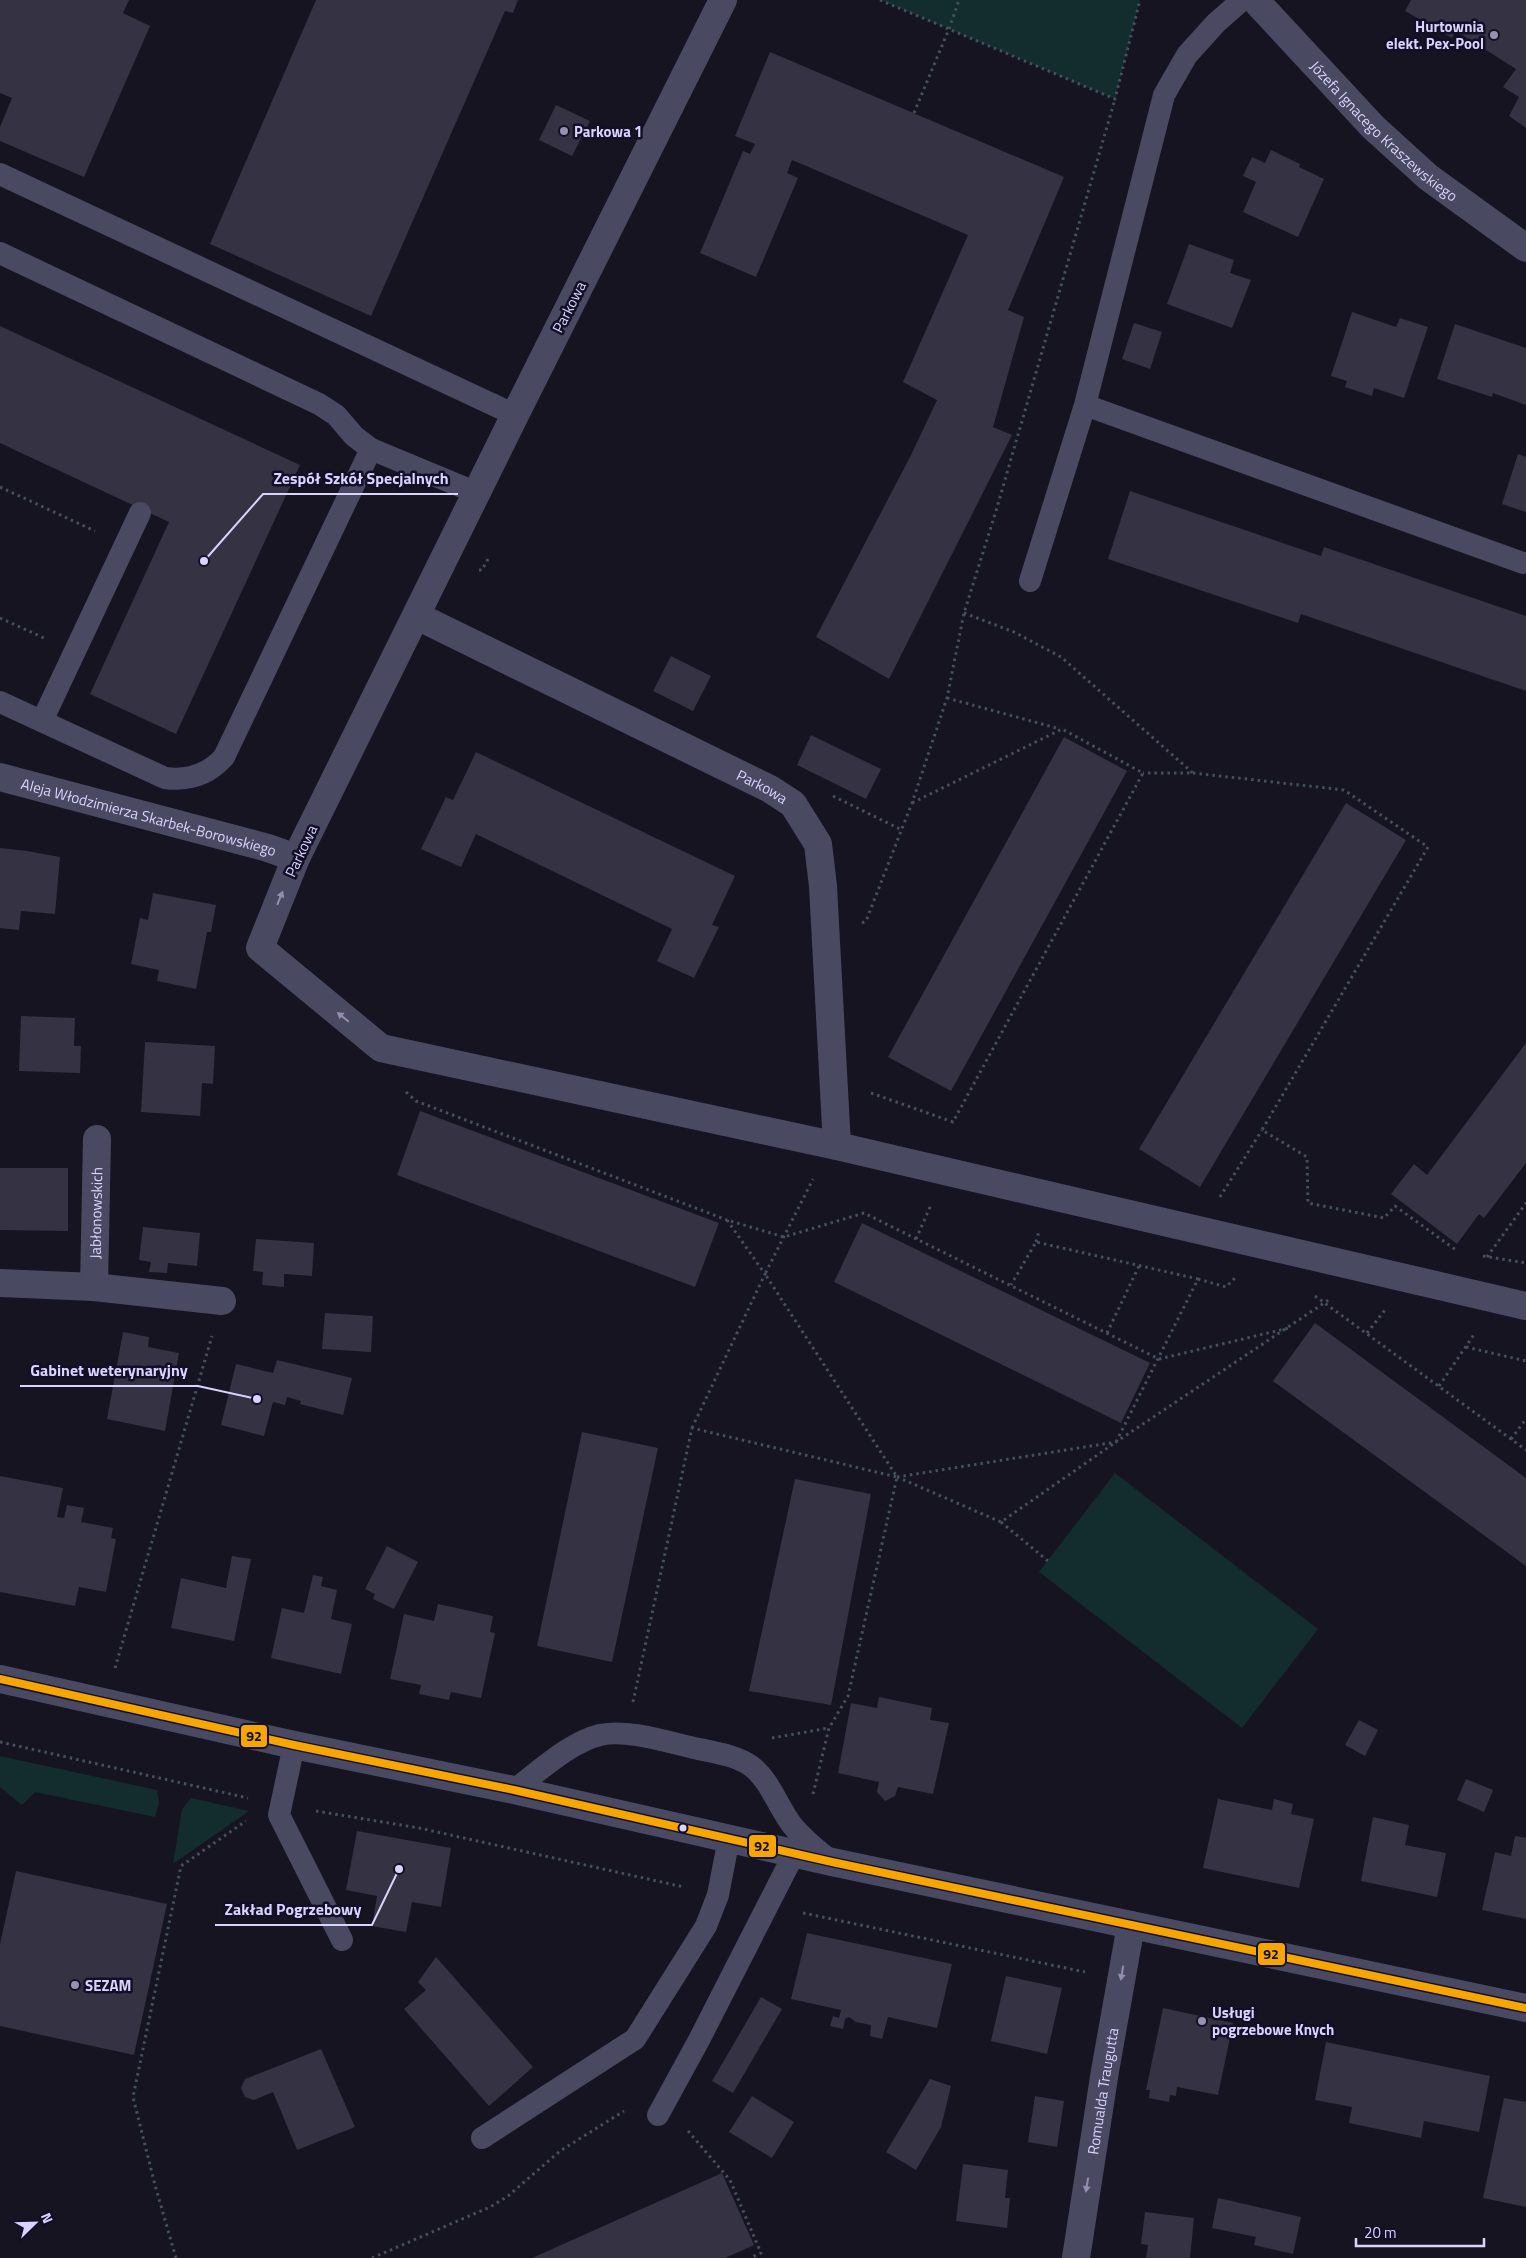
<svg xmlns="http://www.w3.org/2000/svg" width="1526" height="2258" viewBox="0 0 1526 2258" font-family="'Titillium Web',sans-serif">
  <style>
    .green { fill: #132c2d }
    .building { fill: #343243 }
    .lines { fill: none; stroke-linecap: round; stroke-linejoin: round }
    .path { stroke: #44505f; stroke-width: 3; stroke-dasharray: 2.5 4; stroke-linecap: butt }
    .service { stroke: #4a4962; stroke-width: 22 }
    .minor { stroke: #4a4962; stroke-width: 28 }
    .tertiary { stroke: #4a4962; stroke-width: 28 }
    .bus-1-casing { stroke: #130f26; stroke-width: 11 }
    .bus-1 { stroke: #f7a600; stroke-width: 8 }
    .oneway { fill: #928eb0 }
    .poi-dot { fill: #9591b1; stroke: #130f26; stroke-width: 2 }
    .bus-dot { fill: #d9d4ff; stroke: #130f26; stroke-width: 2 }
    .labels { text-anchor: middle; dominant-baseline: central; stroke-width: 5; stroke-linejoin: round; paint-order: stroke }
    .poi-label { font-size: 15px; font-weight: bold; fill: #d9d4ff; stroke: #130f26; text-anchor: start }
    .street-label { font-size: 15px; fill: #d9d4ff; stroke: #130f26 }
    .leader { fill: none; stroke: #d9d4ff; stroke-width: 2 }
    .callout-dot { fill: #d9d4ff; stroke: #130f26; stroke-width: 2 }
    .callout-label { font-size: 16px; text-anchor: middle; font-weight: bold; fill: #d9d4ff; stroke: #130f26; stroke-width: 5; stroke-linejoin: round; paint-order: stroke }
    .line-badge { stroke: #130f26; stroke-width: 2 }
    .pale-badge-label { font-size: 14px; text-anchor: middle; font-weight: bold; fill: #111 }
  </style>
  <rect width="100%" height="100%" fill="#161421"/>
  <path class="green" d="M 880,0 L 1140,0 L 1115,99 Z
    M 1115,1473 L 1318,1629 L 1242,1728 L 1039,1572 Z
    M 0,1756 L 157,1790 L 159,1803 L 155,1817 L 35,1792 L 22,1805 L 0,1787 Z
    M 191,1798 L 249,1811 L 173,1864 L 182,1809 Z"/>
  <path class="building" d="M 0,0 L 129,0 L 123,13 L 150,26 L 84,177 L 0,141 L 0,127 L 12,98 L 0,93 Z
    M 316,0 L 518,0 L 513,13 L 505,11 L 371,316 L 210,244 Z
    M 1411,0 L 1526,0 L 1526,128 L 1509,116 L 1519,97 L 1503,87 L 1516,69 L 1456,31 L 1452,38 L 1405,11 Z
    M 770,52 L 1064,177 L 1008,310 L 1024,317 L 993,427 L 1012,435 L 889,679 L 816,637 L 911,455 L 937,400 L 903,382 L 968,235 L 792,160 L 787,173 L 798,178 L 756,277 L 700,253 L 743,151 L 750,154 L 755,144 L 735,136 Z
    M 556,105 L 590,121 L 572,156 L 539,140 Z
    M 1271,150 L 1300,164 L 1299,167 L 1324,179 L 1298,237 L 1243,212 L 1256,182 L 1243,176 L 1252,157 L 1265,163 Z
    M 1189,244 L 1234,260 L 1230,273 L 1251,280 L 1232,328 L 1167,304 Z
    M 1352,312 L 1396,327 L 1400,318 L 1428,327 L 1404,398 L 1374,388 L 1372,396 L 1345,387 L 1347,381 L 1331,376 Z
    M 1134,323 L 1162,332 L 1150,369 L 1122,359 Z
    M 1455,324 L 1526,348 L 1526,405 L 1493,393 L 1492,397 L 1437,379 Z
    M 0,326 L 300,465 L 176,734 L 90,694 L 169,522 L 0,443 Z
    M 1518,454 L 1526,457 L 1526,512 L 1502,504 Z
    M 1130,491 L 1321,556 L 1324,547 L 1526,616 L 1526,691 L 1301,614 L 1298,623 L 1108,559 Z
    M 671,656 L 711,676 L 693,711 L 653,691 Z
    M 811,735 L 881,769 L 866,799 L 797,765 Z
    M 1064,737 L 1127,771 L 951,1091 L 888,1057 Z
    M 476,752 L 735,876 L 712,925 L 719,927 L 694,978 L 657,961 L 672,929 L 476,834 L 461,867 L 421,849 L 446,797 L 453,800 Z
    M 1346,803 L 1406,840 L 1200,1187 L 1139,1149 Z
    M 0,848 L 27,851 L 60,857 L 55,914 L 21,911 L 19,930 L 0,928 Z
    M 153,893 L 216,905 L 211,932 L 207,932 L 196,989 L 157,981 L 159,970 L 131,964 L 140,918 L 148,920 Z
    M 21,1016 L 75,1018 L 74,1046 L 81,1046 L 80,1073 L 19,1071 Z
    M 145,1042 L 215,1046 L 213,1084 L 202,1083 L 200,1116 L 141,1112 Z
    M 1526,1043 L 1526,1163 L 1484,1218 L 1479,1214 L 1457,1244 L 1391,1194 L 1414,1164 L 1427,1175 Z
    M 420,1111 L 719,1223 L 695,1287 L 397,1175 Z
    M 0,1168 L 68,1168 L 68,1231 L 0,1230 Z
    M 862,1223 L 1150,1363 L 1121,1423 L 834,1282 Z
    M 143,1227 L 200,1233 L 197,1266 L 168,1263 L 167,1273 L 149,1272 L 151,1262 L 139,1260 Z
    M 256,1239 L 314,1243 L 312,1276 L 284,1274 L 284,1287 L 262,1285 L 263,1272 L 253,1271 Z
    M 325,1313 L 373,1316 L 371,1352 L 322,1349 Z
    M 1315,1323 L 1526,1478 L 1526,1566 L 1273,1381 Z
    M 123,1332 L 149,1337 L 148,1347 L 179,1353 L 165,1431 L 107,1419 Z
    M 277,1360 L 352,1378 L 343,1415 L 300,1404 L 301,1401 L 287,1397 L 285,1405 L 273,1402 L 264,1436 L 221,1425 L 236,1364 L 273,1373 Z
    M 582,1432 L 658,1448 L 612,1662 L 537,1646 Z
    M 0,1476 L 63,1488 L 57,1517 L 64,1518 L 67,1505 L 84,1508 L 81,1522 L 113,1528 L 111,1538 L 116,1539 L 106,1592 L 79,1587 L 75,1606 L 0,1592 Z
    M 795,1479 L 871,1494 L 831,1705 L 749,1691 Z
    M 387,1546 L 418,1562 L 394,1609 L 373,1599 L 375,1594 L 365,1589 Z
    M 232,1556 L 251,1559 L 234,1641 L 171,1628 L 181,1578 L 226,1588 Z
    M 313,1575 L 323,1577 L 321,1586 L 337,1590 L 331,1619 L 352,1624 L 341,1674 L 271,1658 L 282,1608 L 304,1613 Z
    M 438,1604 L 493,1616 L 490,1632 L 495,1633 L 481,1698 L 451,1692 L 449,1700 L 419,1694 L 421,1685 L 390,1679 L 404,1614 L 434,1621 Z
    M 879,1697 L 932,1708 L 930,1720 L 949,1723 L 933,1794 L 898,1787 L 895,1796 L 885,1801 L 877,1792 L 879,1782 L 838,1773 L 851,1703 L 877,1708 Z
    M 1359,1720 L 1378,1730 L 1365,1756 L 1345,1745 Z
    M 1466,1779 L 1493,1790 L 1484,1812 L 1457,1800 Z
    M 1218,1799 L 1272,1810 L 1274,1799 L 1293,1804 L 1291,1814 L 1314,1819 L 1299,1888 L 1203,1868 Z
    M 1373,1817 L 1409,1825 L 1405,1845 L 1446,1853 L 1437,1897 L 1361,1881 Z
    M 357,1831 L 451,1848 L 441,1907 L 412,1902 L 406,1932 L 372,1926 L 377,1896 L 346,1890 Z
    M 1515,1836 L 1526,1838 L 1526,1919 L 1482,1910 L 1495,1852 L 1511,1856 Z
    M 16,1871 L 167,1904 L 134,2055 L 0,2026 L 0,1944 Z
    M 807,1933 L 952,1964 L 937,2028 L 888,2017 L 882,2039 L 870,2036 L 871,2025 L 856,2022 L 849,2017 L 845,2019 L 843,2029 L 830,2026 L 833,2016 L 839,2018 L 841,2010 L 791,1999 Z
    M 436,1957 L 533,2067 L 489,2106 L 404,2009 L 426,1990 L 418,1982 Z
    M 1006,1976 L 1062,1988 L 1047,2054 L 991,2041 Z
    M 761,1997 L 782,2009 L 733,2093 L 712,2081 Z
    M 1163,2008 L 1233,2023 L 1218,2095 L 1177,2087 L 1176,2096 L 1170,2095 L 1169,2102 L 1149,2098 L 1150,2090 L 1146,2090 Z
    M 1326,2042 L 1490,2076 L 1479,2132 L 1424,2121 L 1421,2138 L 1349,2123 L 1352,2107 L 1315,2100 Z
    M 321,2049 L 355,2127 L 297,2150 L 273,2092 L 254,2100 L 245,2097 L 241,2088 L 245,2079 Z
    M 930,2079 L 951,2086 L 941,2127 L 916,2170 L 886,2152 Z
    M 752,2096 L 794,2122 L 772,2158 L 729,2132 Z
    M 1035,2096 L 1064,2101 L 1057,2147 L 1028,2142 Z
    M 1504,2098 L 1526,2102 L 1526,2207 L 1483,2198 Z
    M 963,2164 L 1008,2170 L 1005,2198 L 1010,2198 L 1007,2228 L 956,2221 Z
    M 722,2173 L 754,2245 L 743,2250 L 725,2258 L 532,2258 Z
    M 1218,2198 L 1301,2217 L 1293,2254 L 1254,2245 L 1256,2237 L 1212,2228 Z
    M 1145,2212 L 1194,2218 L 1190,2258 L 1146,2258 L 1148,2245 L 1141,2244 Z"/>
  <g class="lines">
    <path class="path" d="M 880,0 L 1115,99 L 1140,0
      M 914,113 L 949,29 L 959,0
      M 0,487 L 95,531
      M 479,570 L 482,570 L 489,557
      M 964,613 L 1014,632 L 1061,657 L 1193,773 L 1143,773
      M 0,618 L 44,638
      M 947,698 L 1060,729
      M 1193,773 L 1344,790 L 1428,847 L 1262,1130 L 1307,1157 L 1308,1203 L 1384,1218 L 1395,1206 L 1456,1250
      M 833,796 L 902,830
      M 862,923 L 866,921 L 912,803 L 947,698 L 964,613 L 996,511 L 1115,99
      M 406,1092 L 416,1101 L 727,1220
      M 871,1093 L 953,1122 L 1143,773 L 1062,729 L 912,803
      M 1220,1197 L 1262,1130
      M 916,1239 L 931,1205
      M 1036,1242 L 1039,1231
      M 1483,1256 L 1526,1263
      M 1487,1257 L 1526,1203
      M 1198,1279 L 1226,1287 L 1237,1276
      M 1315,1296 L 1526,1450
      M 1107,1333 L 1139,1266
      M 1367,1333 L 1385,1310
      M 1466,1347 L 1526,1361
      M 1439,1386 L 1475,1333
      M 692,1428 L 765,1274 L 727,1220 L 784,1237 L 864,1213 L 1159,1359 L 1289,1328
      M 1511,1439 L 1526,1419
      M 897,1477 L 1001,1522 L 1116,1442 L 1198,1279 L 1036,1242 L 1011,1285
      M 897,1477 L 1116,1442 L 1330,1299
      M 1001,1522 L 1048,1561
      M 115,1668 L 212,1336
      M 633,1702 L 692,1428 L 897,1477 L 765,1274 L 813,1179
      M 772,1738 L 829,1728
      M 0,1742 L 248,1798
      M 813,1794 L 829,1728 L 848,1696 L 897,1477
      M 316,1811 L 419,1828 L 684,1887
      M 803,1913 L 1085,1972
      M 688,2131 L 730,2180 L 761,2253 L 750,2258
      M 176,2258 L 155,2185 L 133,2097 L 181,1866 L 246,1821
      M 372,2258 L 490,2207 L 508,2196 L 560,2151 L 624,2111"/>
    <path class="service" d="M 0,174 L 515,415
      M 0,253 L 319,404 L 336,415 L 354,436 L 371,449 L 477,493
      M 1085,405 L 1523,563
      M 1030,581 L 1085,405 L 1164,95 L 1187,55 L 1216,23 L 1242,0
      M 0,702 L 165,778 C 188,781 208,775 224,757 L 371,449
      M 42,721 L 140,513
      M 294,1745 L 279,1815 L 342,1940
      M 514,1790 C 538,1772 570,1742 600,1735 C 626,1729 664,1741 690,1747 C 710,1752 734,1754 751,1766 C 770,1780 778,1807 792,1825 C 803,1839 817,1850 831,1861
      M 658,2115 L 699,2040 L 795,1852
      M 482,2138 L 635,2039 L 706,1926 L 718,1895 L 729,1838"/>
    <g class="minor">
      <path d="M 723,0 L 515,415 L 296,858 L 260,948 L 381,1048 L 837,1146 L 1526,1306"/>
      <path id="s1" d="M 1255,0 L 1373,127 L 1428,177 L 1526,248"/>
      <path id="s2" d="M 417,616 L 770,789 L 793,804 L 818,844 L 823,886 L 837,1146"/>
      <path id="s3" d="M 0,777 L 268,848 L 296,858"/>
      <path d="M 0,1283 L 94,1287 L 222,1301"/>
      <path id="s4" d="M 94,1287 L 97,1139"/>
      <path id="s5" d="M 1076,2258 L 1105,2071 L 1131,1925"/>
    </g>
    <path class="tertiary" d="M 0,1679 L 294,1745 L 514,1790 L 832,1862 L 1526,2008"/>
    <g class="bus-1-casing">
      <path id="bus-1" d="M 0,1679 L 294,1745 L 514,1790 L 832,1862 L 1526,2008"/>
    </g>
    <use href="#bus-1" class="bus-1"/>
  </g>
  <defs><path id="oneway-solid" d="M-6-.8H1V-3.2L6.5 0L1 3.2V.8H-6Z" transform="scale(1.25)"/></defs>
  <g class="oneway">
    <use href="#oneway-solid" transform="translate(280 898) rotate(-68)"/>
    <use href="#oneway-solid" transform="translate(343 1017) rotate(-141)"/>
    <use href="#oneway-solid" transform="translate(1122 1973) rotate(100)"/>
    <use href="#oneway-solid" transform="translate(1087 2185) rotate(99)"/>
  </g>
  <g class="poi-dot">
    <circle cx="1494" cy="35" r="5"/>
    <circle cx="564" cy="131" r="5"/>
    <circle cx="75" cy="1985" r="5"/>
    <circle cx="1202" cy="2021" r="5"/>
  </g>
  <circle class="bus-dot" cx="683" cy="1828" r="4.5"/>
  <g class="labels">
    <g class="poi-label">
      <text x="1484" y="26" text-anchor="end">Hurtownia<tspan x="1484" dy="17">elekt. Pex-Pool</tspan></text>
      <text x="574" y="131">Parkowa 1</text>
      <text x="85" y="1985">SEZAM</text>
      <text x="1212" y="2012">Usługi<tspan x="1212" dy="17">pogrzebowe Knych</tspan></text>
    </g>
    <g class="street-label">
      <text stroke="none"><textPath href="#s1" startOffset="184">Józefa Ignacego Kraszewskiego</textPath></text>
      <text transform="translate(569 307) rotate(-63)">Parkowa</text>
      <text stroke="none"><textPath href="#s2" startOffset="385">Parkowa</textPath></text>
      <text stroke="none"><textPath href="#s3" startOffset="154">Aleja Włodzimierza Skarbek-Borowskiego</textPath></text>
      <text transform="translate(301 851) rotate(-65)">Parkowa</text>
      <text stroke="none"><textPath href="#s4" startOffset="74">Jabłonowskich</textPath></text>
      <text stroke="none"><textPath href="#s5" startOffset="169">Romualda Traugutta</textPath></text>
    </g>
  </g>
  <path class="leader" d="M204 561L263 494H458M257 1399L198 1386H20M399 1869L372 1925H215"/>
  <g class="callout-dot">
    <circle cx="204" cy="561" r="5"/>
    <circle cx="257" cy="1399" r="5"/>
    <circle cx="399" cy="1869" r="5"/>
  </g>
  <g class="callout-label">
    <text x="361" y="484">Zespół Szkół Specjalnych</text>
    <text x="109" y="1376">Gabinet weterynaryjny</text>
    <text x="293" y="1915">Zakład Pogrzebowy</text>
  </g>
  <g class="line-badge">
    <rect x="240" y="1724" width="28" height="24" rx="5" fill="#f7a600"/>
    <rect x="748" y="1834" width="29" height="24" rx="5" fill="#f7a600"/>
    <rect x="1257" y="1942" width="29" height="24" rx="5" fill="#f7a600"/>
  </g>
  <g class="pale-badge-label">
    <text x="254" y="1741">92</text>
    <text x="762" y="1851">92</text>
    <text x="1271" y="1959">92</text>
  </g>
  <g transform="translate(35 2223) rotate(67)" stroke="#130f26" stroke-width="4" paint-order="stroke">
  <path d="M0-4L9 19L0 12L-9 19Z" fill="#d9d4ff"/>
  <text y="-8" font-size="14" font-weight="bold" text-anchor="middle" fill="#d9d4ff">N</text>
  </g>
  <path d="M1356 2238v8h128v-8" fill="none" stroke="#d9d4ff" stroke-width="2.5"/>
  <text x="1364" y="2238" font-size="15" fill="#d9d4ff" stroke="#130f26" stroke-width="4" paint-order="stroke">20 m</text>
</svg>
